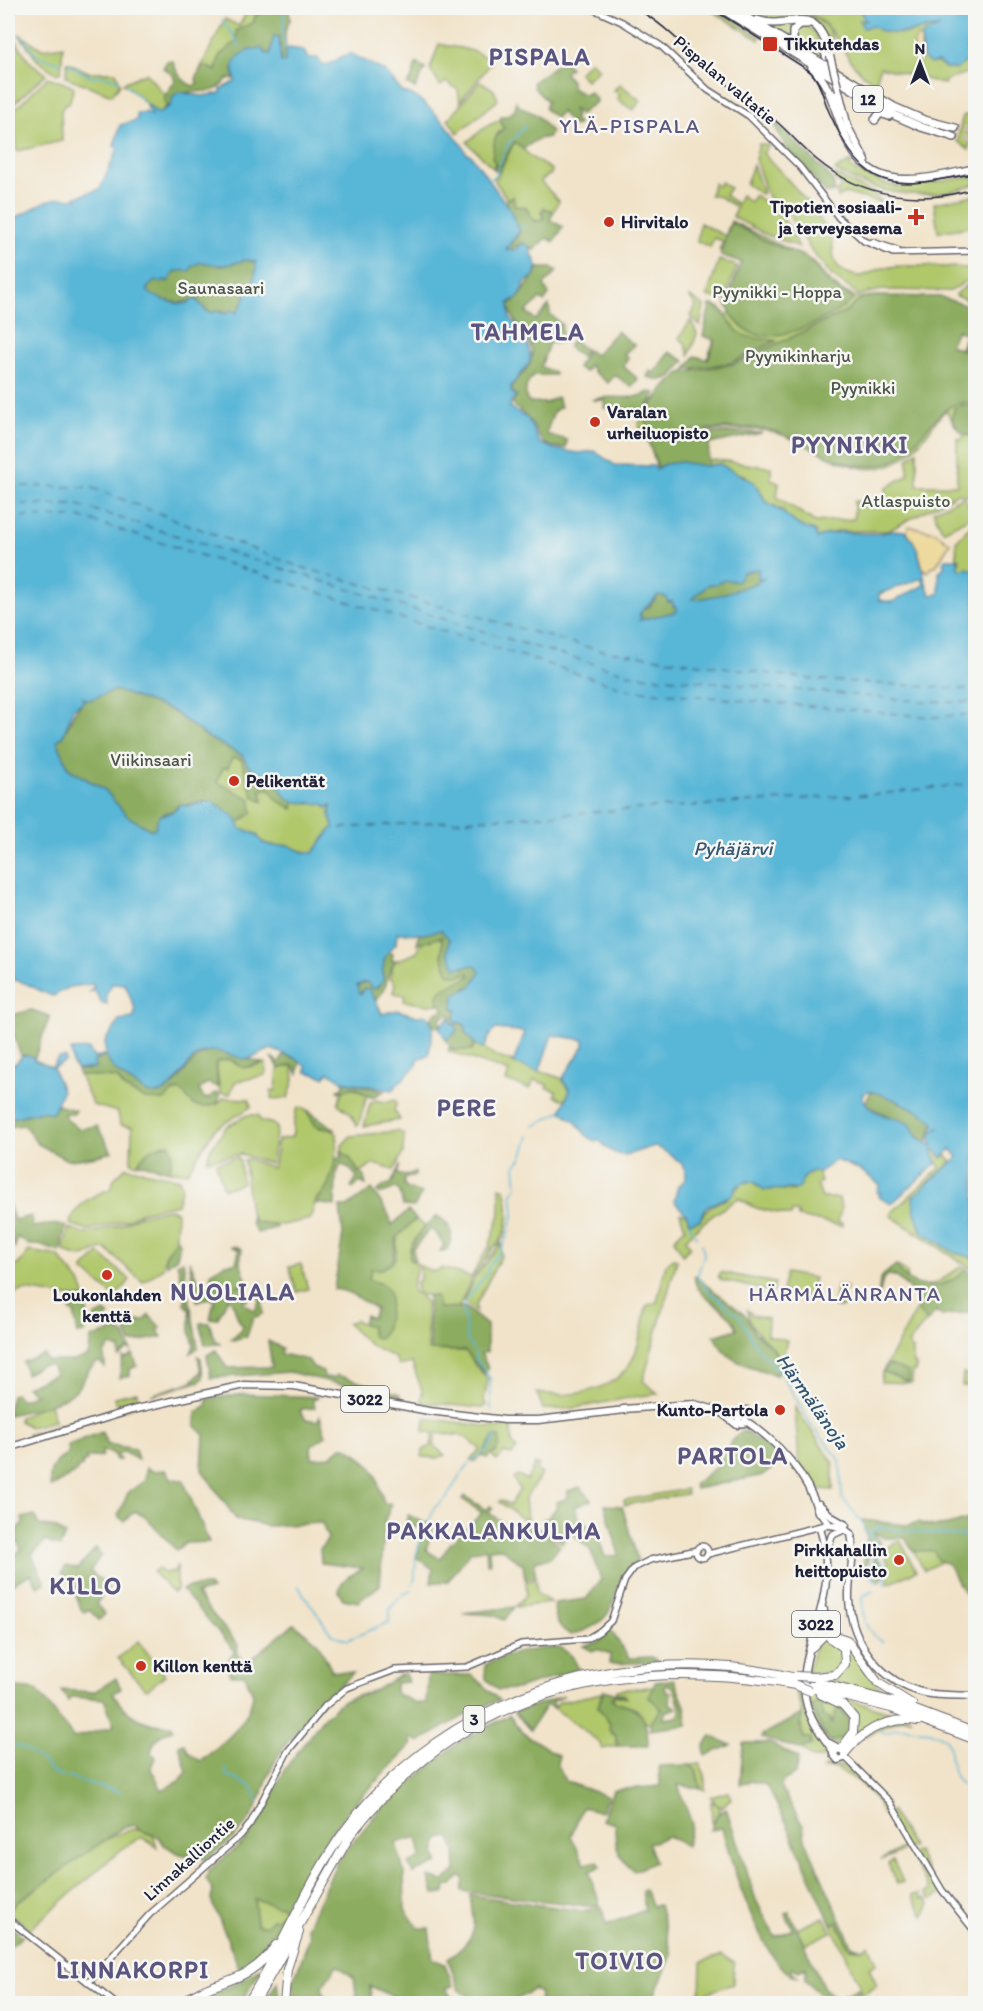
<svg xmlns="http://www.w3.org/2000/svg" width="983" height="2011" viewBox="0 0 983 2011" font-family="Itim,sans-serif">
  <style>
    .green { fill: #b0c76b; stroke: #697453; stroke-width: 1.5; fill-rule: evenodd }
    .forest { fill: #8cac5f; stroke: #57674d; stroke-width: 1.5; fill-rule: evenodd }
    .sand { fill: #eeda9e; stroke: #887e6c; stroke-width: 1.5 }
    .water { fill: #59b6d7; stroke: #3e6c89; stroke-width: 1.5; fill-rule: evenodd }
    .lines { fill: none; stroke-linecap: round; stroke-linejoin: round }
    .stream { stroke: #59b6d7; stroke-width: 1.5 }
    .ferry { stroke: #355672; stroke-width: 1.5; stroke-dasharray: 8 6; stroke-linecap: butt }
    .trunk-tunnel { stroke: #c8bcad; stroke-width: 7; stroke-dasharray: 7 3.5; stroke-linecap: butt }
    .secondary-casing { stroke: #6a666d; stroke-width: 8 }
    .primary-casing { stroke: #6a666d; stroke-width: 9 }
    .trunk-casing { stroke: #6a666d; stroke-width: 10 }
    .motorway-casing { stroke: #6a666d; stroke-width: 10 }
    .secondary { stroke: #fff; stroke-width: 5 }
    .primary { stroke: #fff; stroke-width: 6 }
    .trunk { stroke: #fff; stroke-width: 7 }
    .motorway { stroke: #fff; stroke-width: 8 }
    .tram { stroke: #22223b; stroke-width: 1.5 }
    .rail { stroke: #22223b; stroke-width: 1.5 }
    .primary-bridge-casing { stroke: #6a666d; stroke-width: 9; stroke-linecap: butt }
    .motorway-bridge-casing { stroke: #6a666d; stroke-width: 10; stroke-linecap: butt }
    .primary-bridge { stroke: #fff; stroke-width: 6 }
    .motorway-bridge { stroke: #fff; stroke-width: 8 }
    .poi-dot { fill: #c8321e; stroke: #f6f6f2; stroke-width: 2 }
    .labels { text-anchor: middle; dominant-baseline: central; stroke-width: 5; stroke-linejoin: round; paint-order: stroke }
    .shield { fill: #f6f6f2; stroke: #626272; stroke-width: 1.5 }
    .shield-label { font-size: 16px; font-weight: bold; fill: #22223b }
    .poi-label { font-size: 18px; font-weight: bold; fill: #22223b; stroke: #f6f6f2; text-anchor: start }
    .street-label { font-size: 18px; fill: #22223b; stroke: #f6f6f2 }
    .park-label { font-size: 18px; fill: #4d5449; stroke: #f6f6f2 }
    .water-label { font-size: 20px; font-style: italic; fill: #355672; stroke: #f6f6f2 }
    .quarter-label { font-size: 21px; letter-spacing: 1.5px; fill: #5b5580; stroke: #f6f6f2 }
    .district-label { font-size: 24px; font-weight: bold; letter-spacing: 1.5px; fill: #5b5580; stroke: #f6f6f2 }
  </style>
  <rect width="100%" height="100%" fill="#f6f6f2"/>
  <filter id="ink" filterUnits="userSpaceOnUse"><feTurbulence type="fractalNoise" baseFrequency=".0167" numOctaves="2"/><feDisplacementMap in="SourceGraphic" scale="12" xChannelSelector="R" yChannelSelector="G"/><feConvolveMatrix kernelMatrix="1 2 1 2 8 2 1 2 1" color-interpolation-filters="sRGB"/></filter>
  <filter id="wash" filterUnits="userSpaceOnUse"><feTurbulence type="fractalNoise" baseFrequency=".008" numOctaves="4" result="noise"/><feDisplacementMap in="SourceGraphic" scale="24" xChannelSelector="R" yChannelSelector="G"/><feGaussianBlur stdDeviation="1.35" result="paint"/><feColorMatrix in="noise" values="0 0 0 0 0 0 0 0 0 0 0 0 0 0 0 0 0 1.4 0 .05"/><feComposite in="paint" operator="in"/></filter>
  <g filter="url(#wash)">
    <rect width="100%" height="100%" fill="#f1e3c9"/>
    <path class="green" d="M 249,8 L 269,8 L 255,16 L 254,22 L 239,29 L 237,41 L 220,55 L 216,71 L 201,67 L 225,19 L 239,26 Z
      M 708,8 L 716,8 L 761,37 L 759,40 Z
      M 739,8 C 766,8 828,6 833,42 L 829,44 L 813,20 L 807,18 L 775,21 L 758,18 Z
      M 788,8 L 858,8 L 866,21 L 864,28 L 872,26 C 892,40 918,31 940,27 L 921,36 L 936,62 L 945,68 L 965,61 L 971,55 L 967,50 L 968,47 L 975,50 L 975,70 L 946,80 L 944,84 L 880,67 L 876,83 C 834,61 843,14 788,8 Z
      M 796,21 L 792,42 L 761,24 Z
      M 805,25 L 815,32 L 824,58 L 821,59 L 796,41 L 795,29 Z
      M 19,34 L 42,49 L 63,46 L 61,72 L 57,74 L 37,60 Z
      M 13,36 L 29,61 L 46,74 L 8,109 L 8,37 Z
      M 439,44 C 460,49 474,47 492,62 L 460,102 L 458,90 L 446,82 L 440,86 L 430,69 Z
      M 590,61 L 599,69 L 586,80 L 579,73 Z
      M 67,62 L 88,72 L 116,72 L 120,84 L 112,95 L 66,77 Z
      M 146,73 L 165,95 L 166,107 L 158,113 L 123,83 Z
      M 48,77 L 74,87 L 69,104 L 66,103 L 61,110 L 62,141 L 17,151 L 11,113 Z
      M 480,81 L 494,90 L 498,100 L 458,133 L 448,120 Z
      M 620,84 L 641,101 L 633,110 L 618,100 L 619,94 L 614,90 Z
      M 963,115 L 975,117 L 975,135 L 970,140 L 969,150 L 957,141 Z
      M 500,120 L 504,128 L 497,134 L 494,169 L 467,142 L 487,126 Z
      M 515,141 L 532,158 L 552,170 L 551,174 L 540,181 L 559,201 L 554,211 L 541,211 L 543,220 L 531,220 L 526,207 L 515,206 L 513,197 L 507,199 L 493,178 L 497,177 Z
      M 759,144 L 769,145 L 763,153 C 787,179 812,204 830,235 C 837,247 825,267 853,275 C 866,279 872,270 883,268 C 908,263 949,268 975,268 L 975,275 L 951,291 L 882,290 L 859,295 L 831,275 L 811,250 L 789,214 L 768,197 L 755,159 Z
      M 851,161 L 851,167 L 856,171 L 862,171 L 885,184 L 902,187 L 975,176 L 975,184 C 930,203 876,195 835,170 Z
      M 753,165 L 763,193 L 761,194 L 746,184 Z
      M 835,175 L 873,193 L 882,203 L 845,193 L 838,198 L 837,193 L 841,186 L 834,178 Z
      M 721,182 L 730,188 L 725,195 L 737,204 L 741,195 L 750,202 L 755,195 C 780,213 786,219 799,247 L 765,234 L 733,217 L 736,207 L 720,197 L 710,195 L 714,183 L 718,186 Z
      M 975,195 L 975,226 L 938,232 L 934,203 Z
      M 731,221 L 812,261 L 827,279 L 843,292 L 861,298 L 940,297 L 975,308 L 975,437 L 956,427 L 946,410 C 932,424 922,444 906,456 C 860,492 817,441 772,432 C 751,427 729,430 707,431 L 708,460 C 730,459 749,466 771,467 L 771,480 L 779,483 L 777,497 L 815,522 L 854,519 L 854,501 L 886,504 L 886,488 L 908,475 L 908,459 L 917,451 L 917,485 L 957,485 L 957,438 L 960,440 L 965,434 L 975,438 L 975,567 L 972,570 L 961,570 L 957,567 L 960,560 L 957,558 L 956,541 L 972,524 L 973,497 L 958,493 L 888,531 L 838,531 L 817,538 L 815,531 L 802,528 L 787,518 L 783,510 L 766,502 L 759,488 L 744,475 L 732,472 L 720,464 L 657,469 L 649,443 L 639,426 L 640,418 L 646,408 L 682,373 L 691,372 L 707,358 L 713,344 L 711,305 L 720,308 L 727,316 L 739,301 L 743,265 L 735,256 L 719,250 L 723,241 L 714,238 L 710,247 L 697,241 L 700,223 L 725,236 ZM 938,322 L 966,333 L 961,349 L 899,327 Z
      M 719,260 L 737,266 L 724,300 L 707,296 Z
      M 975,279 L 975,303 L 956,296 L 956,294 Z
      M 689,296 L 704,306 L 700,326 L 691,316 L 696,306 Z
      M 691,320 L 697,334 L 689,355 L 685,343 L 679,338 Z
      M 964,496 L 971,510 L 970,517 L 943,531 L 933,511 Z
      M 209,738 L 242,755 L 294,801 L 332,805 L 330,810 L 333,828 L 313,853 L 263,843 L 256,834 L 241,829 L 212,801 L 187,806 L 180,804 Z
      M 439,936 L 444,944 L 442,956 L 453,975 L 468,973 L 470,976 C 457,987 439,981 439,1004 L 428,1005 L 404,1001 L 405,995 L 393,993 L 395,984 L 391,978 L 393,962 L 416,953 L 422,943 Z
      M 475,1044 L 498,1057 L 563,1079 L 570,1090 L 565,1100 L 555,1096 L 556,1091 L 547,1088 L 548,1085 L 534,1080 L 530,1089 L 506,1081 L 509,1072 L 448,1051 L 449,1047 L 453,1050 L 472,1050 Z
      M 230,1059 C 241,1071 252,1067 266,1063 L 266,1075 L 235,1082 L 230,1094 L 220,1093 L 216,1062 Z
      M 293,1065 L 294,1080 L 288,1098 L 272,1099 L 271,1091 L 276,1090 L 278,1069 Z
      M 96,1074 L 117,1078 L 125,1089 L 131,1091 L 168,1095 L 180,1090 L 187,1097 L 218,1104 L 223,1098 L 249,1099 L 251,1107 L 215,1129 L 187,1172 L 170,1171 L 172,1150 L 164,1144 L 146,1153 L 137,1164 L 131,1162 L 132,1127 L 120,1125 L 118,1112 L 93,1105 L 79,1075 Z
      M 351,1087 L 367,1095 L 359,1124 L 356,1126 L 351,1114 L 338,1104 L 342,1092 Z
      M 375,1100 L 387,1102 L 395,1100 L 397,1103 L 394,1110 L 400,1120 L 364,1126 L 370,1104 Z
      M 299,1107 L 306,1110 L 320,1128 L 333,1130 L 337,1134 L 336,1159 L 331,1178 L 324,1193 L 317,1198 L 310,1219 L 282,1225 L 255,1222 L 250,1212 L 244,1161 L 248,1159 L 273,1168 L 278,1140 L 292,1137 L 296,1111 Z
      M 258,1115 L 261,1121 L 274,1124 L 277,1128 L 271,1164 L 241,1154 L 207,1160 L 210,1150 L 226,1127 L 247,1115 Z
      M 398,1131 L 404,1135 L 403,1153 L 394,1170 L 374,1164 L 360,1172 L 342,1151 L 342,1145 L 351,1136 Z
      M 934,1148 L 942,1158 L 946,1155 L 952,1161 L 913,1197 L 920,1229 L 955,1253 L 975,1258 L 975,1271 L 891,1216 L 891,1213 L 940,1168 L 932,1150 Z
      M 237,1157 L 240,1161 L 242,1183 L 224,1189 L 216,1163 Z
      M 126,1167 L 179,1179 L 182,1186 L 177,1204 L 141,1212 L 127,1220 L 88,1230 L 70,1224 C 74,1205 94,1194 111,1189 L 114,1179 Z
      M 813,1171 L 818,1173 L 821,1182 L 817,1184 L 822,1198 L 839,1198 L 841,1209 L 838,1222 L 842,1223 L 842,1226 L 798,1217 L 798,1213 L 792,1211 L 791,1216 L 756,1208 L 738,1198 C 720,1211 701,1222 686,1239 L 690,1246 L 683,1255 L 674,1239 L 685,1228 L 680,1213 L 687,1215 L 689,1223 L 700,1220 C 707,1206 713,1205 726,1199 C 737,1193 736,1180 754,1182 L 758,1187 L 794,1191 L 802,1177 Z
      M 500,1187 L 505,1189 C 510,1208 512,1235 493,1248 L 489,1247 L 500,1214 Z
      M 170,1209 L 177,1212 L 176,1238 L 165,1257 L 163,1268 L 143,1282 L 106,1249 C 86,1249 91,1266 63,1250 L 69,1228 L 86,1234 L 123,1224 L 140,1215 Z
      M 414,1219 L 425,1225 L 410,1248 L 410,1260 L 418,1264 L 412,1288 L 414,1293 L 417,1293 L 416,1283 L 420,1279 L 420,1266 L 434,1272 L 442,1268 L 471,1277 L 487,1249 L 492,1250 L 472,1278 L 458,1309 L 438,1308 L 435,1296 L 418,1294 L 426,1302 L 428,1350 L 465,1351 L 470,1353 L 474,1364 L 488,1379 L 484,1400 L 486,1405 L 482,1408 L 421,1402 L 422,1390 L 412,1363 L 399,1366 L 395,1358 L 371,1346 L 347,1324 L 355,1320 L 371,1327 L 371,1333 L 384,1333 L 389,1302 L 383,1285 L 369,1280 L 371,1269 L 396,1258 L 397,1237 Z
      M 501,1243 L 501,1256 L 476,1305 L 476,1312 L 463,1301 L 475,1277 Z
      M 29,1251 L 58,1256 L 81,1284 L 86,1299 L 24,1290 L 8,1297 L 8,1267 L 18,1265 Z
      M 99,1253 L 130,1280 L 115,1297 L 83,1270 Z
      M 674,1258 L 677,1260 L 643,1381 L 659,1394 C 620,1396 582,1412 543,1409 L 537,1393 C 571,1398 619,1392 634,1356 C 641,1340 643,1322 646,1306 L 657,1302 L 666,1264 Z
      M 301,1264 L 308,1289 L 297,1292 L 289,1267 Z
      M 896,1265 L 906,1271 L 909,1282 C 933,1292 941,1279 962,1266 L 969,1271 L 908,1344 L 913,1350 L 913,1364 L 916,1365 L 916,1371 L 913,1371 L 912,1383 L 881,1382 L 882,1372 L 917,1309 L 917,1295 L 895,1276 L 889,1275 Z
      M 720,1272 L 775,1283 L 773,1292 L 721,1280 L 718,1276 Z
      M 786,1273 L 814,1278 L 809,1299 L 782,1291 Z
      M 837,1285 L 847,1287 L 846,1291 L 841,1291 L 839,1302 L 844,1303 L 843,1307 L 833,1307 Z
      M 747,1310 L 753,1315 L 768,1318 L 767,1335 L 787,1340 L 782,1361 L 780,1362 C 774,1339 751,1338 747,1310 Z
      M 963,1373 L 975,1377 L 975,1386 L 962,1386 Z
      M 137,1392 L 139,1398 L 116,1404 L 114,1397 Z
      M 144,1400 L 145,1403 L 100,1417 L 100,1413 Z
      M 50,1404 L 55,1421 L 30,1427 L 19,1421 L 19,1417 C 31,1414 38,1405 50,1404 Z
      M 795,1407 L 833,1462 L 833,1490 L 817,1489 L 798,1462 C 800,1457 795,1419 795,1407 Z
      M 97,1414 L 98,1418 L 28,1438 L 28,1434 Z
      M 425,1418 L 498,1428 L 511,1426 L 512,1444 L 517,1449 L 512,1455 L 504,1452 L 497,1461 L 492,1455 L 497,1452 L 491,1444 L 474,1462 L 470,1461 L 480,1449 L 464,1436 L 436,1433 L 434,1446 L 445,1455 L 438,1458 L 422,1457 L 423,1450 L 431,1446 L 433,1433 L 424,1431 Z
      M 535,1464 L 539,1465 L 536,1470 L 542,1474 L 525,1498 L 528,1529 L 525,1530 L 523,1519 L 499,1502 L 501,1500 L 510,1505 L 520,1489 L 513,1479 L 518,1475 L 527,1480 Z
      M 686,1489 L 687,1494 L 625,1505 L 624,1500 Z
      M 897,1541 L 901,1542 L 916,1571 L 888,1584 L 888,1563 L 883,1550 Z
      M 935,1543 L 943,1561 L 924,1570 L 911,1546 Z
      M 177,1565 L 177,1588 L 173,1593 L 153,1572 L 158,1568 L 163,1573 L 175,1571 Z
      M 536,1580 L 537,1593 L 551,1603 L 515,1607 L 527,1594 L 526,1581 Z
      M 823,1638 C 838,1642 841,1647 844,1662 L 837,1672 L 807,1674 L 815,1647 Z
      M 839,1638 L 848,1643 L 878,1686 L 912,1706 L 820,1679 L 846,1667 Z
      M 138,1641 L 165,1675 L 148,1689 L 144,1688 L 118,1658 Z
      M 650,1687 L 654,1689 L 649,1697 L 662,1708 L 650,1724 L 643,1721 L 636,1709 L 619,1705 L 612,1699 L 615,1695 L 627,1698 L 625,1695 L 616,1693 L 617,1690 Z
      M 796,1692 L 799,1692 C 803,1705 806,1717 812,1730 C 817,1739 824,1746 827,1756 L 824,1758 L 812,1758 L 801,1748 L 811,1745 L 801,1735 L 802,1714 Z
      M 807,1692 C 826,1698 858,1705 853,1732 L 842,1745 C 820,1746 808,1710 807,1692 ZM 818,1700 L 822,1705 L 822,1717 L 830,1718 L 833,1724 L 838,1706 L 848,1718 L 850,1730 L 841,1739 L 830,1741 L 824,1735 L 812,1707 Z
      M 822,1692 L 911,1718 L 903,1718 L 851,1743 L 856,1718 Z
      M 602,1693 L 598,1707 L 611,1724 L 611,1733 L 616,1736 L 617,1746 L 602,1749 L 599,1742 L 554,1708 L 559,1702 Z
      M 700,1764 L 705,1775 L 705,1790 L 701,1789 L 696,1771 L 690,1765 Z
      M 833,1764 L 852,1769 L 865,1779 L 859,1782 L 836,1768 L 822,1769 Z
      M 866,1781 L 888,1805 L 882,1813 L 876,1799 L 861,1784 Z
      M 728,1792 L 731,1798 L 722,1807 L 718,1805 L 720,1809 L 712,1824 L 711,1801 L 717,1805 L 711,1797 Z
      M 891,1811 L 913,1847 L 881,1860 L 903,1847 C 899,1837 888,1824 887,1814 Z
      M 135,1829 L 153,1835 L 157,1847 L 141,1837 L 122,1849 L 30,1929 L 8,1912 L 16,1902 C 51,1882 98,1835 135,1829 Z
      M 917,1852 L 940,1894 L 931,1900 L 925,1893 L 930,1890 L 910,1854 Z
      M 893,1860 L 903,1882 L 897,1884 L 888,1864 Z
      M 920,1894 L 921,1899 L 925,1898 L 930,1904 L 923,1916 L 912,1895 Z
      M 255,1899 L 277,1906 L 281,1905 L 284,1910 L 278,1919 L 265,1926 L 256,1924 Z
      M 824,1917 L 831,1932 L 804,1945 L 797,1929 Z
      M 837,1922 L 849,1948 L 862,1949 L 869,1945 L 877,1963 L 869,1968 L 877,1985 L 863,1994 L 831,1924 Z
      M 722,1955 L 734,1963 L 733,1984 L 700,1995 L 701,1962 Z"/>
    <path class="forest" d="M 269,8 L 288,8 C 294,27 286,19 285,33 C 285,42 287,52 285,62 L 281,62 L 279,37 L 270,54 L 265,53 L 233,67 L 234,79 L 227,79 C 216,97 201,89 186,93 C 179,94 173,105 166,107 L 164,97 L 175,81 L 173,75 L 163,68 L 167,61 L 173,61 C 175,71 183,83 194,86 L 197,83 L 196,79 L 201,67 L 207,66 L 216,71 L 220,55 L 237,41 L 236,31 L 254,22 L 255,16 Z
      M 563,60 L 570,68 L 565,73 L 571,81 L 572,88 L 584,95 L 590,92 L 597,101 L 580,114 L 573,109 L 576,116 L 574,119 L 578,124 L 574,127 L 561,112 L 556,118 L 545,109 L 547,101 C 541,94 534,92 533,82 Z
      M 418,63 L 425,69 L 415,89 L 407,84 L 411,80 L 416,64 Z
      M 516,101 L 519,106 L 537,115 L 551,132 L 549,137 L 538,139 L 523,149 L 514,142 L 498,172 L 494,169 L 496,164 L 492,158 L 495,138 L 504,128 L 500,120 L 501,116 L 507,116 L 515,110 Z
      M 770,117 L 827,173 L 833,182 L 835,192 L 826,193 L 789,152 Z
      M 513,196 L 515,206 L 526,207 L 534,222 L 543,220 L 543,208 L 554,211 L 550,220 L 563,227 L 554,242 L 547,238 L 534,250 L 521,243 L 510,250 L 507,247 L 515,240 L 520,231 L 506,201 Z
      M 731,222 L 767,242 L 806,257 L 831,286 L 854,299 C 832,318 774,348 746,330 C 736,324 732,314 726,304 L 741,262 L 720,255 Z
      M 245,260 L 257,263 C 255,273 257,283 246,288 L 245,298 L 237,313 L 216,311 L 212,313 L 202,307 L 197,299 L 180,303 L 157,299 L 148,292 L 148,287 L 155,281 L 168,281 C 172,270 195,261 208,261 C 214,262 216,266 221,266 C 228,265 238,262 245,260 Z
      M 539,268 L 553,268 L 557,271 L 544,285 L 549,295 L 544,302 L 540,299 L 526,312 L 536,320 L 549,305 L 550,314 L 562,325 L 561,342 L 549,343 L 541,367 L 554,372 L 555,375 L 534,375 C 527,382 523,391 528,402 L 546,403 L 557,397 L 561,407 L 554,411 L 546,434 L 567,440 L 566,448 C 537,447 544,440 530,421 C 525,415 518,409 512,404 L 517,396 L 512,392 L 512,386 C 517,377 529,370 531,360 C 537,338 511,325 509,305 L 519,297 Z
      M 876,296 L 940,297 L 975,308 L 975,403 C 931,395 921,459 880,465 C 838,472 806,439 768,430 C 736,424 687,433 653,433 L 648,430 L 645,421 L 648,411 L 663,389 L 680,373 L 734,364 L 847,311 L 863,297 ZM 957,330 L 968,335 L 962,350 L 950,345 Z
      M 710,305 C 728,308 727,324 740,333 C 752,341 766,337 776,341 L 731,363 L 686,369 L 695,356 L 708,360 L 715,340 L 703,336 Z
      M 617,331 L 634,345 L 624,354 L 628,358 L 623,366 L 638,379 L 631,387 L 615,375 L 608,383 L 594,372 L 590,365 L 585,372 L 577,367 L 588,350 L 595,355 Z
      M 573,340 L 586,350 L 581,357 L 568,347 Z
      M 669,352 L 685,361 L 671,377 L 661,380 L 647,377 L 650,371 L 654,373 Z
      M 649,392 L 656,393 L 640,417 L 639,409 L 604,408 L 605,400 L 592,400 C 611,393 632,403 649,392 Z
      M 962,405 L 975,406 L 975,438 L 960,432 L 952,420 L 954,408 Z
      M 746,432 L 762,433 L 709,444 L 708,465 L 706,466 C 688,466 675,459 659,469 L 646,436 Z
      M 758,569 L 758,578 L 764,578 C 754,586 704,601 692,599 L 708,585 L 724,580 L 738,581 L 743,572 Z
      M 659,594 L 666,597 L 668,602 L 672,601 L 676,607 L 676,612 L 639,620 L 642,609 L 650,606 Z
      M 115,690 L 171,710 L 209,738 L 242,755 L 249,767 L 275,781 L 286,797 L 294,802 L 293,809 L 277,800 L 269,788 L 261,790 L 263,802 L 253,796 L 241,759 L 232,758 L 228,768 L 223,768 L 217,782 L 251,799 L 252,813 L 237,824 C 233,816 231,816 224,810 C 205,793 199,807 178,805 L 173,811 C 161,813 158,816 155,828 L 151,830 L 127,816 L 105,790 L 69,769 L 57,741 C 71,730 70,712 84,701 L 81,697 L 89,700 Z
      M 441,930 L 449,939 L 448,952 L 463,968 L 475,964 L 480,972 L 472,986 L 465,988 L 453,1008 L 457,1010 L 454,1019 L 457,1024 L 451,1024 L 450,1015 L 447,1014 L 440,1019 L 441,1026 L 433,1027 L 431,1019 L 435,1013 L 444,1010 C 443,1007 441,1005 439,1003 C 432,984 462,983 470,976 L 469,973 L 458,976 L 449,974 L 442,956 L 442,937 L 417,944 L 419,933 Z
      M 387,952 L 393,954 L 392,961 L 396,960 C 387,971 388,990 376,1000 L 382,1014 L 374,997 L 364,991 L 359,993 L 356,989 L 361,982 L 367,982 L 376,988 L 381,984 L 383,961 Z
      M 31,1010 L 50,1016 L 34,1060 L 24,1055 L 22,1058 L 8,1020 L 8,1016 Z
      M 459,1022 L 467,1027 L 466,1033 L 475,1044 L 472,1050 L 453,1050 L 446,1040 L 456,1031 L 455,1026 Z
      M 213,1050 L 263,1063 L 243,1068 L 230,1059 L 216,1062 L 218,1087 L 207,1083 L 199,1090 L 204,1098 L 210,1098 L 215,1093 L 219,1094 L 218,1104 L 205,1107 L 195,1106 L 180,1090 L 174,1091 L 164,1100 L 145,1099 L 125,1089 L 117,1078 L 79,1075 L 77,1070 L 88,1070 L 94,1061 L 107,1056 C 127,1076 152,1112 178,1080 C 190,1065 194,1056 213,1050 Z
      M 283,1055 L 297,1059 L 300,1063 L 298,1074 L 293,1065 L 279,1068 L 272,1057 L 279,1063 Z
      M 342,1081 L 384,1091 L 372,1098 L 354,1087 L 339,1092 L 338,1090 L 345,1085 Z
      M 878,1091 C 893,1102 925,1110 934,1123 L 927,1142 C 916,1137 911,1127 900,1121 C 888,1114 877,1112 865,1103 L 871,1092 Z
      M 57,1105 L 75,1110 L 74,1114 L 64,1113 L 65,1118 L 79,1129 L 97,1126 L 112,1152 C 99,1156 82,1159 67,1160 L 38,1144 L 24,1125 L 8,1127 L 8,1119 L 41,1111 L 53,1113 Z
      M 306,1110 L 309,1111 L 336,1130 L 316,1126 Z
      M 170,1144 L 172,1150 L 170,1171 L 138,1163 C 144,1152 157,1145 170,1144 Z
      M 341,1151 L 350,1158 L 359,1173 L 363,1174 L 366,1185 L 360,1182 L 354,1188 L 351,1187 L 357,1177 L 350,1169 L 341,1164 L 336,1176 L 335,1206 L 315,1203 L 328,1186 L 336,1159 L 341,1159 Z
      M 400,1165 L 397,1174 L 405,1176 L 415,1172 L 415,1176 L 404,1179 C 402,1192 415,1189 422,1193 L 414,1207 L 403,1206 L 400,1192 L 396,1188 L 380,1194 L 377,1192 L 385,1185 L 391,1184 Z
      M 372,1189 L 389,1215 L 392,1225 L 408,1211 L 416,1219 L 397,1237 L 393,1262 L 382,1269 L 371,1269 L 369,1280 C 375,1282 383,1283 387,1288 C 394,1297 387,1333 379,1339 L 372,1336 L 371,1327 L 363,1323 L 365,1315 L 372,1318 L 376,1309 C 359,1300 353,1291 334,1289 L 343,1234 L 340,1207 L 347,1207 Z
      M 8,1201 L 14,1220 L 32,1216 L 32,1227 C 40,1225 59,1223 66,1226 L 60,1252 L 39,1245 L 29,1245 L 17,1237 L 15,1249 L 13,1242 L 9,1242 L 12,1234 L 8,1231 Z
      M 251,1215 L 255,1222 L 276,1225 L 276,1228 L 257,1233 L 251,1223 Z
      M 437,1216 C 453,1225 455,1236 446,1251 L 440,1251 L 444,1245 L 436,1233 L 430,1229 L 413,1249 L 415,1260 L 410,1260 C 406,1244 426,1225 437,1216 Z
      M 176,1238 L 180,1244 L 177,1257 L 167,1265 L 165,1257 Z
      M 236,1246 L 242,1249 L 240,1263 L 247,1281 L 236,1287 L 244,1285 L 241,1296 L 248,1300 L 243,1302 L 255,1311 L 260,1299 L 257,1296 L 261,1291 L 259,1283 L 262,1282 L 263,1314 L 253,1318 L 247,1336 L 234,1340 L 231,1339 L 241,1331 L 243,1325 C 233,1317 238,1305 228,1298 L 218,1318 L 210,1319 L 214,1301 L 209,1298 L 197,1301 L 189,1261 C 196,1271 196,1288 211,1286 L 211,1273 L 224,1264 L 236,1263 L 239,1250 L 232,1247 Z
      M 183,1261 L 198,1348 L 191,1353 L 194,1345 L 190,1331 L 190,1310 L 184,1303 L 186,1297 L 177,1263 Z
      M 896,1265 C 911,1294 945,1291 966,1269 L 975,1276 L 971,1284 L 975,1292 L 975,1311 L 942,1316 L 936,1311 L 927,1322 L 917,1309 L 917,1295 L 895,1276 L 889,1275 L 883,1279 L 878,1301 L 880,1278 Z
      M 695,1276 L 746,1316 L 754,1332 L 773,1348 L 782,1368 L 776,1375 C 748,1365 728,1365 714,1336 L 737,1329 C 731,1307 692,1297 695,1276 Z
      M 428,1296 L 436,1296 L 439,1308 L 465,1307 L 487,1325 L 487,1352 L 481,1353 L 488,1368 L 485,1374 L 465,1351 L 430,1350 Z
      M 71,1297 L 86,1299 L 88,1325 L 84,1333 L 78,1334 L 74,1313 L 70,1310 L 74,1303 Z
      M 104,1312 L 109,1315 L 99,1326 L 93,1325 L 95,1317 Z
      M 149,1315 L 161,1328 L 158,1331 L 162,1337 L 131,1343 L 123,1323 L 145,1320 Z
      M 200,1323 L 209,1323 L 216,1341 L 220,1344 L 205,1345 Z
      M 117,1330 L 125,1335 L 131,1351 L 128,1349 L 119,1357 L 120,1349 L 110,1346 L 104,1354 L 105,1367 L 99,1362 C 87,1366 85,1382 75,1391 C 60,1404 28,1411 8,1415 L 11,1395 L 16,1394 L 21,1400 L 36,1394 L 26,1387 L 55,1374 L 51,1365 L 41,1365 L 26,1374 L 23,1362 L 44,1354 L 47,1361 L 73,1361 L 88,1356 L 91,1338 Z
      M 268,1341 L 282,1348 L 281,1354 L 308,1360 L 313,1367 L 323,1371 L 324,1377 L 334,1378 L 337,1375 L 400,1394 L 402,1399 L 289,1372 L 211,1378 L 207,1355 L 216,1350 L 227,1368 L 272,1367 Z
      M 133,1354 L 137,1366 L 130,1369 L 130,1376 L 119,1378 L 123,1357 L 125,1359 Z
      M 198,1356 L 201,1358 L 203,1378 L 200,1381 L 151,1395 L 191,1382 L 201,1372 Z
      M 888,1364 L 909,1372 L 909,1382 L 883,1372 Z
      M 244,1394 L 318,1397 L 313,1400 L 315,1408 L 302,1409 L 300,1412 L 306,1419 L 317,1421 L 320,1416 L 326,1436 L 311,1446 L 312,1458 L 330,1457 L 341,1447 L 346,1447 C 377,1467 374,1469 384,1503 L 392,1504 L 384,1522 L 402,1528 L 401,1532 L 384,1532 L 380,1585 L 358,1602 L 343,1599 L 339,1592 C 341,1576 354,1575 363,1568 L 321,1563 L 320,1549 L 328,1539 L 322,1523 L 268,1526 L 236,1519 L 202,1470 L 204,1435 L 195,1426 L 196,1413 L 208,1404 L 206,1399 Z
      M 743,1431 L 760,1441 L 782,1460 L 764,1475 L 695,1489 L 694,1484 L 715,1468 L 736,1436 Z
      M 102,1432 L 107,1444 L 135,1449 L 138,1460 L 123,1452 L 117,1455 L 120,1460 L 116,1460 L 113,1453 L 102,1451 L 102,1456 L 86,1458 L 87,1461 L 82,1463 L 83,1466 L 78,1468 L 77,1472 L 51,1487 C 46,1470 57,1460 68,1454 L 68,1445 Z
      M 494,1436 L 499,1437 C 502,1448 496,1452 487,1458 L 481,1455 Z
      M 146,1468 L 153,1471 L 166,1470 L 172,1479 L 183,1480 L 209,1542 L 186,1543 L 176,1550 L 145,1517 L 135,1511 L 124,1521 L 118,1516 L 128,1493 L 145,1480 Z
      M 580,1487 L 592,1500 L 575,1507 L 579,1518 L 597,1533 L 605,1557 L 619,1555 L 605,1505 L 622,1506 L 638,1561 C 599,1588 634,1617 571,1635 C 559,1629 552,1617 555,1603 L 586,1599 L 601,1580 L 590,1549 L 570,1533 L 562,1543 L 546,1531 L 543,1519 L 548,1518 L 556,1508 L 556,1502 L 566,1499 L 568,1491 Z
      M 464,1496 L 486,1510 L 490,1506 L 493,1508 L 489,1513 L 514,1530 L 541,1528 L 560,1546 L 550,1558 L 538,1560 L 534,1564 L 536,1577 L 525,1579 L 523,1565 L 501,1548 L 489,1549 L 490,1563 L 487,1564 L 486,1549 L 471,1551 L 448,1581 L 431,1583 L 433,1569 L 416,1557 L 424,1528 L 410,1525 L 405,1527 L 408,1515 L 433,1527 L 426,1550 L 440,1559 L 450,1544 L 482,1513 L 462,1499 Z
      M 34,1515 L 39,1525 L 56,1528 L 65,1535 L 60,1547 L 45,1541 L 32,1555 L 45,1583 L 38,1587 L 31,1574 L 8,1586 L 8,1562 L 21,1549 L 13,1533 L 23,1523 L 22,1518 Z
      M 975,1517 L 975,1592 L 964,1593 L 948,1564 L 938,1560 L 934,1551 L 914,1551 L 905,1538 L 884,1538 L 874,1532 L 882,1547 L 869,1553 L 866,1569 L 863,1568 L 867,1538 L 862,1520 L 908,1525 L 918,1522 C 939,1531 954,1523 975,1517 Z
      M 96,1548 L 101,1555 L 90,1571 L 109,1587 L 96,1604 L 105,1614 L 99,1620 L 89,1610 L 84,1612 L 81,1609 L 72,1583 L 62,1573 L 66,1566 L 78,1569 Z
      M 875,1556 L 884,1567 L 884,1576 L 879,1582 L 872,1573 Z
      M 209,1586 L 212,1590 L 196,1594 L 238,1645 L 237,1654 L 245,1664 L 294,1624 L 318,1643 L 332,1671 L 353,1673 C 326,1699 298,1724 278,1756 C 267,1773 264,1794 254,1812 C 242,1833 225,1846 205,1859 L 180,1854 L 164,1845 L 159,1837 L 139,1830 L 135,1825 L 122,1828 L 17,1902 L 8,1912 L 8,1687 L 37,1690 L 74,1738 L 114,1726 L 104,1699 L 72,1697 L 68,1701 L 61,1690 L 94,1692 L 116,1678 L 121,1689 L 113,1693 C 124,1715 147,1727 172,1725 L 173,1730 C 160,1733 153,1740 151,1753 L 156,1757 L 151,1769 L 162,1790 L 179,1781 L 187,1772 L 179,1745 L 184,1743 L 189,1753 L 201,1761 C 224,1742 247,1726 253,1695 L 245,1675 L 231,1675 L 225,1664 L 235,1651 L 182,1590 L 187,1587 Z
      M 515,1607 L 504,1620 L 494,1615 L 463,1613 Z
      M 610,1629 L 629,1658 L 652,1657 L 659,1662 L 609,1664 L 610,1654 L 597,1649 L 592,1651 L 583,1646 L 598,1642 Z
      M 560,1647 L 572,1656 L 579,1669 L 517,1689 L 498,1690 L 486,1679 L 485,1665 C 510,1652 532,1649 560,1647 Z
      M 402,1674 L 405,1674 L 408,1682 L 395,1683 L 395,1693 L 416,1703 L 426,1703 L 428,1675 L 472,1675 L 499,1700 L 469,1713 L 419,1742 L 412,1738 L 409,1740 L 412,1744 L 348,1811 L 329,1836 L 281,1923 L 262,1951 L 240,1970 L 211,1899 L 213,1891 L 206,1879 L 209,1870 L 246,1840 L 265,1809 L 285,1769 L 323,1718 L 344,1700 L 376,1690 ZM 255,1899 L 277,1906 L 281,1905 L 284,1910 L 278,1919 L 272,1919 L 265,1926 L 256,1924 Z
      M 674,1679 L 686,1709 L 687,1725 L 650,1730 L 651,1722 L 662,1709 L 649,1697 L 655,1682 ZM 666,1685 L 674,1688 L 681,1711 L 677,1717 L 664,1719 L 665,1712 L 677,1708 L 670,1704 L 671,1692 L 667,1692 L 664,1686 Z
      M 604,1690 L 627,1697 L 615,1695 L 612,1699 C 619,1706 627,1704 635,1709 C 646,1716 648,1733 648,1746 L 617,1746 L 616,1736 L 609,1730 L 610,1724 L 598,1707 Z
      M 564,1696 L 553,1701 L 554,1708 L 546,1705 L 530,1730 L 514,1712 Z
      M 819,1700 L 822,1705 L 822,1716 L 830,1718 L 832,1724 L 838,1706 L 844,1715 L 848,1717 L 850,1730 L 841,1739 L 830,1741 L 824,1735 L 812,1706 Z
      M 802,1714 L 800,1725 L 804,1738 L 811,1738 L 811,1745 L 800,1749 L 762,1738 L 762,1735 Z
      M 509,1715 L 523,1733 L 559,1756 L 557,1763 L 565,1781 L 608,1797 L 601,1812 L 583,1807 L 571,1836 L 585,1864 L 598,1861 L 601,1867 L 589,1871 L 600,1905 L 587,1906 L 462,1891 L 464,1879 L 460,1876 L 452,1885 L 446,1886 L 445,1893 L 434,1894 L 429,1877 L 443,1881 L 456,1871 L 455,1852 L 450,1837 L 439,1839 L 435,1853 L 438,1863 L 413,1873 L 408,1863 L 421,1858 L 417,1837 L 396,1843 L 404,1872 L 405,1909 L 418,1928 L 429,1928 L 433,1959 L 445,1964 L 453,1986 L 446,1988 L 455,2003 L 401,2003 L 399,1999 L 370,1986 L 372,2003 L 357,2003 L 354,1978 L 337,1965 L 322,1987 L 326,2003 L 293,2003 L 293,1982 L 310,1936 L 307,1927 L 338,1860 L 384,1805 L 458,1743 Z
      M 711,1736 L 731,1745 L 705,1756 L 704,1745 Z
      M 743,1743 L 770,1743 L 798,1758 L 795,1774 L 783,1781 L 781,1787 L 803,1826 L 805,1839 L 846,1932 L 853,1947 L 863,1949 L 849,1948 L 837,1922 L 831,1924 L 786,1822 L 766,1785 L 751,1781 L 740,1785 Z
      M 690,1765 L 696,1770 L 701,1789 L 678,1785 L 692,1824 L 686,1846 L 668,1836 L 648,1844 L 655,1862 L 634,1871 C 618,1859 613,1844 616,1824 L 602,1820 L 613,1790 L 660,1786 L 659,1766 Z
      M 726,1808 L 756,1900 L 775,1937 L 793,1929 L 785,1913 L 789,1912 L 824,1988 L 837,1998 L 858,1988 L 861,1995 C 834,2010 827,1999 805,1981 L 805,1968 L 798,1971 L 793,1967 L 791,1970 L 797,1977 C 763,1970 730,1859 722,1828 L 711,1830 L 717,1815 Z
      M 645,1890 L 653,1906 L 659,1905 L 672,1955 L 651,2003 L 539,2003 L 540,1993 L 534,1989 L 511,2003 L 470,2003 L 469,1997 L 459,1989 L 448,1959 C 480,1936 474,1928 470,1895 L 583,1911 L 602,1907 L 606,1925 L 645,1910 L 642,1891 Z
      M 8,1925 L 23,1936 L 8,1948 Z
      M 258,1969 L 261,1970 L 241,2003 L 219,2003 L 204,1996 L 234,1985 Z
      M 277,1982 L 280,2003 L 264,2003 Z"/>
    <path class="sand" d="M 917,37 L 921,38 L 921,62 L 915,58 L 914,44 Z
      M 908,526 L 936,532 L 950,543 L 936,566 L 933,566 L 928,572 L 923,569 L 918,550 L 907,532 Z"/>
    <path class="water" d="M 858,8 L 975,8 L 975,50 L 967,48 L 970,58 L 957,69 L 945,68 L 938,62 L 930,64 L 923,58 L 921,36 L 940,27 C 918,30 892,40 872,26 L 863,28 L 859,20 L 866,21 Z
      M 274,36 L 279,37 L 281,62 L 285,61 L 285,50 L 289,48 L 303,50 L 308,58 L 318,58 L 322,65 C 334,66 340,53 352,54 L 386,72 L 403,93 C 416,89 462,139 466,153 L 471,155 L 510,209 L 519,232 L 506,249 L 515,250 L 524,243 L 529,247 L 538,267 L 533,277 L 525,282 L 519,297 L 509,303 L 510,318 L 525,335 L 530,354 L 530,362 L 511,386 L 511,392 L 516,396 L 511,401 L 510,407 L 528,419 L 540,443 L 554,449 L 579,453 L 594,451 L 615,465 L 653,466 L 656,469 L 665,464 L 681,462 L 705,466 L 720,464 L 754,482 L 766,502 C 786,510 791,526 815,531 L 817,538 C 842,527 856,536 882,533 C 890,532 897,529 905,531 C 924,548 920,576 931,595 L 939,594 L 939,572 L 945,566 L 943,563 L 945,559 L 958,559 L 958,567 L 961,570 L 967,568 L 972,570 L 975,567 L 975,1258 L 955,1253 L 922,1232 L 914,1209 L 913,1197 L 958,1157 L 951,1149 L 942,1158 L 934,1149 L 932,1150 L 937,1163 L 891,1204 L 878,1196 L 881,1193 L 877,1192 L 880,1185 L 860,1170 L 836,1160 L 818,1173 L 813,1171 C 800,1176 804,1180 799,1189 L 764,1190 L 754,1182 L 748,1181 L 735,1187 L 734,1194 L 706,1207 L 700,1220 L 689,1223 L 687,1215 L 674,1201 L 678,1186 L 686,1179 C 687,1160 670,1156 656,1146 C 629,1151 622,1166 599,1140 L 594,1141 L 586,1135 L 575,1121 L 561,1111 L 570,1090 L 563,1081 L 564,1076 L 584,1046 L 584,1040 L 552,1035 L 539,1072 L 513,1063 L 525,1032 L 496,1029 L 490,1034 L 484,1049 L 475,1044 L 466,1033 L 466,1026 L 459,1022 L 455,1026 L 457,1031 L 446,1040 L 439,1027 L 450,1017 L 451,1024 L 457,1024 L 454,1021 L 457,1009 L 453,1008 L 454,995 L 472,986 L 480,972 L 475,965 L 456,968 L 448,952 L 449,939 L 441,930 L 424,934 L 397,933 L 396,944 C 383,954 382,966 383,981 L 376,988 L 371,988 L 367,982 L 357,985 L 359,993 L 361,994 L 364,988 L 370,990 L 382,1014 L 397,1010 L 417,1016 L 427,1015 C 438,1028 429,1041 429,1055 L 418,1059 L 417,1065 L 392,1090 L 342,1081 L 329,1072 L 324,1077 L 306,1072 L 306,1066 L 297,1059 L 271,1049 L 247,1060 C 232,1056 214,1046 198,1055 C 183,1064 173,1098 151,1094 C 145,1093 137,1085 131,1082 C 121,1076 110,1068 106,1056 L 94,1061 L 95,1068 L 77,1070 L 72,1063 L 71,1050 L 89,1049 L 94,1058 L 106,1054 C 101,1034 113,1037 119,1020 L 134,1018 L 135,1009 L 125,984 L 112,984 L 106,995 L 107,1004 L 102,1003 L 94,990 L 89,992 L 94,987 L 92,984 L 70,987 L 53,996 C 37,991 25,980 8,979 L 8,220 C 31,215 45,193 72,199 L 76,196 L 77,199 L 79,196 L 100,189 L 118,148 L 114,146 L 120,125 L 137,120 L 137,114 L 145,112 L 151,115 L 146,104 L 158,113 L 170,106 L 173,97 L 179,92 L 202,96 L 221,93 L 221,89 L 236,81 C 228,60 241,50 261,48 L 265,53 L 270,54 ZM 245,260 L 256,261 C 255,272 257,281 246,288 L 245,299 L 237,313 L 232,310 L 226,314 L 216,311 L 212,313 L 207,312 L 196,299 C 193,299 191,301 188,303 C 177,306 156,298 148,292 L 148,287 L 155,281 L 161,283 L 165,280 L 168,282 L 175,271 L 189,271 C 199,256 211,266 222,265 C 228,265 239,262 245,260 ZM 758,569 L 758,578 L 764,578 C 755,586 705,600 692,599 L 708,585 L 717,584 L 724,580 L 738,581 L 743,572 ZM 922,578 L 924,585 L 892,602 L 879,600 L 879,594 ZM 658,595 L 666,597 L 668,602 L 672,601 L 673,606 L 676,607 L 676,612 L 639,620 L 642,617 L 639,615 C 644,607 652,603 658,595 ZM 115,690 L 171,710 L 209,738 L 242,755 L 249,767 L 275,781 L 286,797 L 294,802 L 324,804 L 327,808 L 331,805 L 330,814 L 333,827 L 313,853 L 303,852 L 288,845 L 274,846 L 263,843 L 256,834 L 241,829 L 235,817 L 211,801 L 187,806 L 181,804 C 178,806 176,810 173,811 C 161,818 159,810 155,828 L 151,830 L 127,816 L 105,790 L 69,769 L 57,741 L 63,736 L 73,709 L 84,701 L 82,697 L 89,700 ZM 868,1091 C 879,1092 927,1112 934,1123 L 933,1127 L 940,1128 L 933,1130 L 930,1139 L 932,1146 L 917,1137 L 910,1124 C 894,1116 868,1116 862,1095 Z
      M 23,1055 L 32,1056 L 34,1060 L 52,1067 L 58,1058 L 65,1057 L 66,1061 L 53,1068 L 62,1091 L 53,1113 L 41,1111 L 8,1119 L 8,1063 L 15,1064 Z"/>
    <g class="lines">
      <path class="stream" d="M 222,20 L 237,40
        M 283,32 L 284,8
        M 283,34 L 286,49
        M 8,35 L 13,35
        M 21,35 L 37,56 L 61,63
        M 237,41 L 239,48
        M 68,64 L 91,77 L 105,76 L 119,81
        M 126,85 L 146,104
        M 515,137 L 525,127
        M 489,180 L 496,175 L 506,148 L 512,140
        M 519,227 L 525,227
        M 534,1126 L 561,1111
        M 689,1223 L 692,1230
        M 510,1227 L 514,1213 L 512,1193 L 517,1187 L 515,1166 L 522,1158 L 529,1136
        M 695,1234 L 697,1237
        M 702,1244 L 704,1255 L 697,1277 L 710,1292 L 739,1316 L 756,1346 L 783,1377 L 811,1424 L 840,1460 L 842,1498 L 863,1523 L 864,1531 L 879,1547 L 875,1553 L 885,1567 L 885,1584
        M 464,1304 L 487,1273 L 490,1264 L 501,1251 L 509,1230
        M 463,1306 L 467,1339 L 473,1350
        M 475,1352 L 476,1359 L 490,1378 L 491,1410
        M 472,1462 L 487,1449 L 496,1436
        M 462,1473 L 469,1464
        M 428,1524 L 435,1507 L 446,1498 L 460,1476
        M 906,1531 L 976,1537
        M 869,1533 L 879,1527 L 904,1531
        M 875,1553 L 871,1557 L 869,1574 L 876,1583
        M 412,1585 L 415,1579 L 416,1555 L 425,1529
        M 298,1586 L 331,1634 L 347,1640 L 389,1622 L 390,1609 L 400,1597
        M 874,1590 L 862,1597 C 863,1620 864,1631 883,1642
        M 403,1595 L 412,1590
        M 880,1730 L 884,1733 C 889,1732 893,1728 897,1728 C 907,1727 943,1732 947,1741 C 953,1755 948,1775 962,1785
        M 8,1743 L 21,1747 L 42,1761 L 53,1773 L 120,1792
        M 226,1767 L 226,1775 L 252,1787 L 259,1801
        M 964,1791 L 965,1797 L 976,1810"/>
      <path class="ferry" d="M 8,486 L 90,487 L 297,566 L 594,649 L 809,679 L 976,690
        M 8,504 L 78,505 L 518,642 L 633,675 L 931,702 L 976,702
        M 8,516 L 79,517 L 630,690 L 933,717 L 976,714
        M 341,828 L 879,794 L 976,783"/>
    </g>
  </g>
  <g filter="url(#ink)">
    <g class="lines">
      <path class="trunk-tunnel" d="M 955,128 L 976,130
        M 954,137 L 976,140"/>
      <g class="secondary-casing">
        <path id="secondary" d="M 591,8 L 622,22 L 661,46 L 708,90 L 749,116 L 800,167 L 839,218 L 864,241 L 893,253 L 976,251
          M 872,242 L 897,250
          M696 1552a6 6 0 1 1 12 0a6 6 0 1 1-12 0Z
          M 708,1554 L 821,1526
          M 844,1756 L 890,1802 L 942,1890 L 976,1933
          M 8,1919 L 116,2004
          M 88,1983 L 150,1914 L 241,1835 L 250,1824 L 288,1751 L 325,1706 L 347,1688 L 395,1670 L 467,1667 L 521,1644 L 587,1639 L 600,1631 L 611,1621 L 625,1580 L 634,1568 L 650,1560 L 697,1550"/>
      </g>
      <g class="primary-casing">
        <path id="primary" d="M 824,50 L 826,57
          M 839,91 L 848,127 L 866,161
          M 835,92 L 840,114
          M 860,159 C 886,193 941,175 976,168
          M 623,1409 L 694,1404 L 740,1417
          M 735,1413 L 747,1410
          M 723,1414 L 737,1425
          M738.5 1420a3.5 3.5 0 1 1 7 0a3.5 3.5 0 1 1-7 0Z
          M 746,1421 C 777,1441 808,1475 818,1512
          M 8,1448 L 132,1410 L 244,1385 L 294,1386 L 429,1411 L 505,1420 L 538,1420 L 625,1410
          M 819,1504 L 832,1517 L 846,1525
          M 818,1510 L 830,1525 L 842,1527 L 851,1534 C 856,1555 848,1578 849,1599 C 851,1642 881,1683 925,1693 C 941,1696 959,1695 976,1696
          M 828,1523 L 820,1528 C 827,1552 829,1574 823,1600 C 815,1638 795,1673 809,1712 C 815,1728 824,1738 833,1751
          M 828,1547 L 832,1535 L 845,1529
          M 824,1610 L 823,1624 L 831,1634
          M 829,1743 L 844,1751 L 844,1758 L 838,1760 L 833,1754 L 839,1748"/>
      </g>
      <g class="trunk-casing">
        <path id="trunk" d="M 720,8 L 896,116 L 921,127 L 954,137
          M 731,8 L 894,107 L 924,120 L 955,128
          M 757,20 C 791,32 812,0 828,48
          M 800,47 L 793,40 L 793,31 L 800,24 L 807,24
          M 812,68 C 838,90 836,136 862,162
          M 875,120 L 880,113 L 889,116"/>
      </g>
      <g class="motorway-casing">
        <path id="motorway" d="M 815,1629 L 847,1640 L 878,1683 L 912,1704
          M 812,1647 L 823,1636
          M 814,1677 L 835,1675 L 845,1664 L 844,1648 L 830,1638
          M 813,1681 L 894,1702 L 976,1733
          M 808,1687 L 891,1708 L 976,1740
          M 820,1694 L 843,1705 L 854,1718 L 853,1733 L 841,1749
          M 845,1753 C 864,1730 887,1716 918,1721
          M 181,2004 C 214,1976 245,1989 276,1945
          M 190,2004 L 206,2004
          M 247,2004 C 283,1948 306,1884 345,1830 C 447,1693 632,1638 796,1678
          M 254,2004 L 351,1834 C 466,1688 618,1655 795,1685
          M 284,2004 L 287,1969 L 299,1932"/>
      </g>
      <use href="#secondary" class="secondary"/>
      <use href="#primary" class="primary"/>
      <use href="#trunk" class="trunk"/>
      <use href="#motorway" class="motorway"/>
      <path class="tram" d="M 711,8 L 811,72 C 822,85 823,99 830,114 C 867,197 896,188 976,173"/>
      <path class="rail" d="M 635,8 C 667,25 688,52 715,75 C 735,92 758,104 777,122 C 791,134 802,148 817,160 C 861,197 921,206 976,188"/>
      <g class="primary-bridge-casing">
        <path id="primary-bridge" d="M 830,56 L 839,91"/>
      </g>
      <g class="motorway-bridge-casing">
        <path id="motorway-bridge" d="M 796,1676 L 814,1677
          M 798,1686 L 810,1691"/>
      </g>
      <use href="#primary-bridge" class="primary-bridge"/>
      <use href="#motorway-bridge" class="motorway-bridge"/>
    </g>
  </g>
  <g class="poi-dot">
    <rect x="762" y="36" width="16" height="16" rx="3"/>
    <path d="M913 208h6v6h6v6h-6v6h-6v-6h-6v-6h6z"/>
    <circle cx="609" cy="222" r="6"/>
    <circle cx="595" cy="422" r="6"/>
    <circle cx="234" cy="781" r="6"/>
    <circle cx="107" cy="1275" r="6"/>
    <circle cx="780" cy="1410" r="6"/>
    <circle cx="899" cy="1560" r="6"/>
    <circle cx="141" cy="1666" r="6"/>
  </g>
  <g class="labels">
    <g class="shield">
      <rect x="853" y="86" width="30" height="26" rx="4.5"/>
      <rect x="341" y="1386" width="48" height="26" rx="4.5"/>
      <rect x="792" y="1611" width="48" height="26" rx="4.5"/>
      <rect x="463.5" y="1706" width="21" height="26" rx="4.5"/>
    </g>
    <g class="shield-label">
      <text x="868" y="99">12</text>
      <text x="365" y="1399">3022</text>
      <text x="816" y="1624">3022</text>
      <text x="474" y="1719">3</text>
    </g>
    <g class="poi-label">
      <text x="784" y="44">Tikkutehdas</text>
      <text x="902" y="207" text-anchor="end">Tipotien sosiaali-<tspan x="902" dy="21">ja terveysasema</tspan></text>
      <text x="621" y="222">Hirvitalo</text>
      <text x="607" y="412">Varalan<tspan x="607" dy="21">urheiluopisto</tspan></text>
      <text x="246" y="781">Pelikentät</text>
      <text x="107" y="1295" text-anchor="middle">Loukonlahden<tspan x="107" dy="21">kenttä</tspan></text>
      <text x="768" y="1410" text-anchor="end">Kunto-Partola</text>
      <text x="887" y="1550" text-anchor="end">Pirkkahallin<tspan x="887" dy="21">heittopuisto</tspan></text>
      <text x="153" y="1666">Killon kenttä</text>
    </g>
    <g class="street-label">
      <text transform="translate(725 80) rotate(40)">Pispalan valtatie</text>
      <text transform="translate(189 1859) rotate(-42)">Linnakalliontie</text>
    </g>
    <g class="park-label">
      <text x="221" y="288">Saunasaari</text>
      <text x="777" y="292">Pyynikki - Hoppa</text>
      <text x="798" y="356">Pyynikinharju</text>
      <text x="863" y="388">Pyynikki</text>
      <text x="906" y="501">Atlaspuisto</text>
      <text x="151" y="760">Viikinsaari</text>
    </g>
    <g class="water-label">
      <text x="733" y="848">Pyhäjärvi</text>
      <text transform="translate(813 1401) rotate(55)">Härmälänoja</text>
    </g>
    <g class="quarter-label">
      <text x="630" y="125">YLÄ-PISPALA</text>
      <text x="845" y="1293">HÄRMÄLÄNRANTA</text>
    </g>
    <g class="district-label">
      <text x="540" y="56">PISPALA</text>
      <text x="528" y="331">TAHMELA</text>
      <text x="850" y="444">PYYNIKKI</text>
      <text x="467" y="1107">PERE</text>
      <text x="233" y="1291">NUOLIALA</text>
      <text x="733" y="1455">PARTOLA</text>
      <text x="494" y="1530">PAKKALANKULMA</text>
      <text x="86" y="1585">KILLO</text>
      <text x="620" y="1960">TOIVIO</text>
      <text x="133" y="1969">LINNAKORPI</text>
    </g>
  </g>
  <rect width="983" height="2011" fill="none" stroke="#f6f6f2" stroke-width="30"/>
  <g transform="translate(920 63)" stroke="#f6f6f2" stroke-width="4.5" paint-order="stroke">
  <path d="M0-4.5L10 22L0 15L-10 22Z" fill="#22223b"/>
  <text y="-9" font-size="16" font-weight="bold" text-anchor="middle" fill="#22223b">N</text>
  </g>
</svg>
